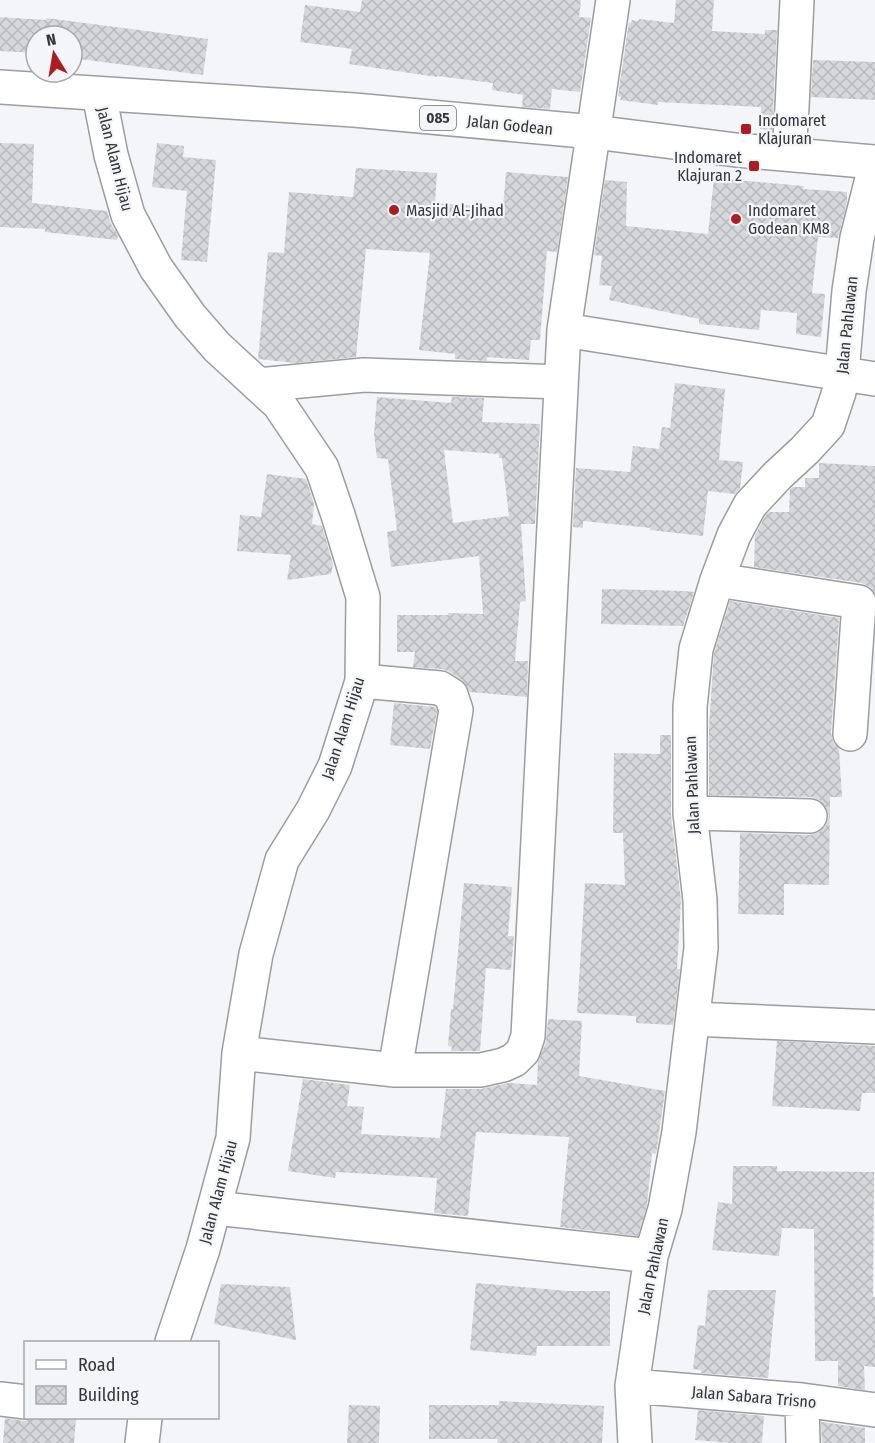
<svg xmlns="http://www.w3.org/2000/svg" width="875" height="1443" viewBox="0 0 875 1443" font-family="'Fira Sans Condensed',sans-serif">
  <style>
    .building { fill: url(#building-cross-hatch); fill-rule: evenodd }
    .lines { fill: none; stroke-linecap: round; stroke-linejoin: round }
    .minor-casing { stroke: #9c9da1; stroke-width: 36 }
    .major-casing { stroke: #9c9da1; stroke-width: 36 }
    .minor { stroke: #fff; stroke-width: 33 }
    .major { stroke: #fff; stroke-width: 33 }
    .poi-dot { fill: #ae1c22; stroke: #f3f5f9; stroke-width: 2 }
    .labels { text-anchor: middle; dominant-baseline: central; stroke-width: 4.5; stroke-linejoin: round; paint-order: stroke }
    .shield { fill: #f3f5f9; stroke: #6e6f72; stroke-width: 1.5 }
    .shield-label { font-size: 15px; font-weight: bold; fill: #353638 }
    .poi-label { font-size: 16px; fill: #353638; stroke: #f3f5f9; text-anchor: start }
    .street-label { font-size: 16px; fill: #353638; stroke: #f3f5f9 }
  </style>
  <defs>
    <pattern id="building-cross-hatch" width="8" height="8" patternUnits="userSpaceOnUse" patternTransform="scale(1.5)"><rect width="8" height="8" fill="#d5d7da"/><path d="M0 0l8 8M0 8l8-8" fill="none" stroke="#b7b9bc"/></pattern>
  </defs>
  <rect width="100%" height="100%" fill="#f3f5f9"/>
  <path class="building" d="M 362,0 L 581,0 L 579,17 L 591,18 L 580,92 L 552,89 L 550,109 L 522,107 L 523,95 L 492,90 L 493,83 L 437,76 L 437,77 L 349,64 L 352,49 L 300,42 L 305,5 L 360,12 Z
    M 676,0 L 714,0 L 712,31 L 765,34 L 765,30 L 777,30 L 772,130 L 760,129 L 761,107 L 658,102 L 658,105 L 620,100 L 621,97 L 618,96 L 629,22 L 631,23 L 632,20 L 638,21 L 639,19 L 674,23 Z
    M 0,17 L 46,20 L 46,18 L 208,39 L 203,75 L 72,58 L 72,36 L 36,36 L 36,53 L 0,51 Z
    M 813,60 L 875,62 L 875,100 L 811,97 Z
    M 0,143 L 34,144 L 32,203 L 107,211 L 111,224 L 118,235 L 117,240 L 45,232 L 45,229 L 0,227 Z
    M 157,143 L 184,146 L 183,157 L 216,160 L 207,262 L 181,260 L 187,191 L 152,187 Z
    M 356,168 L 437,173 L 435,203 L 503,208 L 506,172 L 568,177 L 557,252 L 547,251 L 540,340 L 531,340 L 529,360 L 487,357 L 487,361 L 455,359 L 455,354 L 419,350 L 430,253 L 366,249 L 356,357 L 296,363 L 258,359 L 268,252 L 284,253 L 289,192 L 353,197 Z
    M 714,178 L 804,186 L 803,189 L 847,192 L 847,202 L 838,238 L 818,237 L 812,293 L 825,294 L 821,337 L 796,334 L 797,313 L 761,310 L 759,330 L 699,324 L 699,319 L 609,300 L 612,286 L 599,285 L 602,256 L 594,255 L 605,180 L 627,182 L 626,226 L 708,234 Z
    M 675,383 L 725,389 L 719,460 L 743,462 L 740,488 L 735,494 L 708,491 L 703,536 L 650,530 L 651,528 L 583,521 L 583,528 L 573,527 L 576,468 L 630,472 L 633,446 L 659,449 L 662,427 L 670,428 Z
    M 377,397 L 451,403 L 452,397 L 484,398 L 482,422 L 540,424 L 535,524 L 521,524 L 526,601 L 520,602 L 515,661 L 528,661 L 527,697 L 470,692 L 462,680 L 450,672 L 442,669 L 413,667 L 415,652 L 397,652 L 397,615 L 448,615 L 448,613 L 483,614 L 479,556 L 391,567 L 387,532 L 397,530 L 388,459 L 377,458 L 374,434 ZM 444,450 L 499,454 L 499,458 L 502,458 L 509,516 L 453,523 Z
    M 819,463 L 875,466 L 875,593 L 870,587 L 862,583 L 754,567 L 755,536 L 765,516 L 769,512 L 789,512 L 790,489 L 793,487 L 805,487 L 805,478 L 819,478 Z
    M 267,474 L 306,479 L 314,504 L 312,524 L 322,526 L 333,564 L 331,574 L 287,580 L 291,555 L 237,551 L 240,515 L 261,517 Z
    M 602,589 L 685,591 L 694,592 L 683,626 L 601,624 Z
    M 730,601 L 839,618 L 831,733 L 833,742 L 839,749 L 842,797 L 830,797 L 829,885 L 784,884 L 784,915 L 738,914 L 740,833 L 810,835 L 819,832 L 826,826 L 829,816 L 826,807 L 820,800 L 811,797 L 709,795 L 709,727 L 714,653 Z
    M 394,703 L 435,707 L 437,711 L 430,749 L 390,745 Z
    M 660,735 L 671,735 L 671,815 L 681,901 L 677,969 L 680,969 L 673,1025 L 636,1023 L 636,1016 L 577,1013 L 585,883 L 625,885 L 623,833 L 613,833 L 614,753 L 660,754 Z
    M 464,883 L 512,887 L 508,936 L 514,936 L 511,970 L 486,968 L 480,1051 L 451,1051 L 452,1047 L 448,1046 L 451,1009 L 453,1009 Z
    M 548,1019 L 582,1021 L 579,1076 L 665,1091 L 656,1154 L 652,1153 L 647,1205 L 638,1236 L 560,1227 L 569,1137 L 476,1132 L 468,1216 L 434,1213 L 437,1178 L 336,1172 L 335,1178 L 288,1171 L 303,1079 L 350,1085 L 347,1106 L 364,1107 L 361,1134 L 440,1138 L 446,1089 L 481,1089 L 509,1083 L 537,1085 L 538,1061 L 546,1042 Z
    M 777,1041 L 875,1046 L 875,1093 L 862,1093 L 860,1111 L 772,1106 Z
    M 733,1166 L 777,1166 L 777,1171 L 874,1172 L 873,1297 L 875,1297 L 875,1367 L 864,1366 L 865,1390 L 838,1386 L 838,1361 L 815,1361 L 814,1229 L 782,1228 L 779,1256 L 712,1250 L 718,1202 L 732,1204 Z
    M 476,1283 L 568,1291 L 610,1291 L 610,1346 L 537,1346 L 536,1356 L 470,1350 Z
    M 221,1284 L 290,1287 L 296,1340 L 214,1324 Z
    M 708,1290 L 776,1290 L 768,1378 L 701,1373 L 701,1370 L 693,1369 L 698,1325 L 705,1326 Z
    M 499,1401 L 604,1406 L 602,1443 L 497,1443 L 498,1439 L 429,1439 L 429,1405 L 499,1405 Z
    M 349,1405 L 380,1406 L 379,1443 L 347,1443 Z
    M 698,1410 L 764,1416 L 762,1443 L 731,1443 L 695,1440 Z
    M 5,1418 L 24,1421 L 36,1418 L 76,1418 L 74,1443 L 3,1443 Z
    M 821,1422 L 865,1428 L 865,1443 L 822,1443 Z"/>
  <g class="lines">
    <g class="minor-casing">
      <path id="minor" d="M 99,94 L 111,155 L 128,215 L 156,268 L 190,316 L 217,347 L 279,404 L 322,468 L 338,515 L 363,597 L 362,681 L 335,766 L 313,810 L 282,860 L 256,954 L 239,1053 L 233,1138 L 203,1249 L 172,1342
        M 789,154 L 792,107 L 797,0
        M 564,330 L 875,379
        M 258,385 L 364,375 L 561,382
        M 717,580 L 859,602 L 850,734
        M 362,681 L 440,688 L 451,695 L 456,710 L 395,1070
        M 690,813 L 810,816
        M 693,1019 L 875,1027
        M 239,1053 L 395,1070 L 481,1070 L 503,1065 L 514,1060 L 523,1051 L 528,1036 L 564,330 L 613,0
        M 215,1208 L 651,1256
        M 632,1386 L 802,1400 L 875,1410
        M 0,1399 L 26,1402
        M 802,1400 L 803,1443
        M 142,1443 L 145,1418
        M 635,1443 L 632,1386 L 651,1256 L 665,1209 L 679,1132 L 701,948 L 700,900 L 690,813 L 690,707 L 696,649 L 717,580 L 734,535 L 750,505 L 778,475 L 805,450 L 828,425 L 839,392 L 842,373 L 849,291 L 857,238 L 875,167"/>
    </g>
    <g class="major-casing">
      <path id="major" d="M 0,87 L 354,110 L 594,132 L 736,150 L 875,162"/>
    </g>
    <use href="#minor" class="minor"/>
    <use href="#major" class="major"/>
  </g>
  <g class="poi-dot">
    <rect x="740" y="123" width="12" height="12" rx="3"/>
    <rect x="748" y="160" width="12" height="12" rx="3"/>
    <circle cx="394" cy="210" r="6"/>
    <circle cx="736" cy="219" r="6"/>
  </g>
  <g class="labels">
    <rect class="shield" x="420" y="106" width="36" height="24" rx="4.5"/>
    <g class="shield-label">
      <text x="438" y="118">085</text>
    </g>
    <g class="poi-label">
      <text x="758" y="120">Indomaret<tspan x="758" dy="18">Klajuran</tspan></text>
      <text x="742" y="157" text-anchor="end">Indomaret<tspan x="742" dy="18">Klajuran 2</tspan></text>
      <text x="406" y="210">Masjid Al-Jihad</text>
      <text x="748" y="210">Indomaret<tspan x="748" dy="18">Godean KM8</tspan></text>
    </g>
    <g class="street-label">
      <text transform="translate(510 125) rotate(6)">Jalan Godean</text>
      <text transform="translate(115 159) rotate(76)">Jalan Alam Hijau</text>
      <text transform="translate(847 325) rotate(-84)">Jalan Pahlawan</text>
      <text transform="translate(343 728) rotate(-72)">Jalan Alam Hijau</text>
      <text transform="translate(692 785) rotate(-92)">Jalan Pahlawan</text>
      <text transform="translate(218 1192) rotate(-75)">Jalan Alam Hijau</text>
      <text transform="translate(653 1266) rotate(-78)">Jalan Pahlawan</text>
      <text transform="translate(754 1397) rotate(5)">Jalan Sabara Trisno</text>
    </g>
  </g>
  <rect x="24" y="1341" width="195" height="78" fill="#f3f5f9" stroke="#a7a9ac" stroke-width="1.5"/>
  <rect x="36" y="1360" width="30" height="9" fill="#ffffff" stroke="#a7a9ac" stroke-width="1.5"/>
  <text x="78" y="1371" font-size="18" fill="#353638">Road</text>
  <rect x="36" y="1386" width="30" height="18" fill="url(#building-cross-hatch)" stroke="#a7a9ac" stroke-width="1.5"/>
  <text x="78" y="1401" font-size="18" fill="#353638">Building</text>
  <g transform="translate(54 54) rotate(349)"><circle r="28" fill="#f3f5f9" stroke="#a7a9ac" stroke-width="1.5"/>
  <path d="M0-4.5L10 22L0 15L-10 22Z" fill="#ae1c22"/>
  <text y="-9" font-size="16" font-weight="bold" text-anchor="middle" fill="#353638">N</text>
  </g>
</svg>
